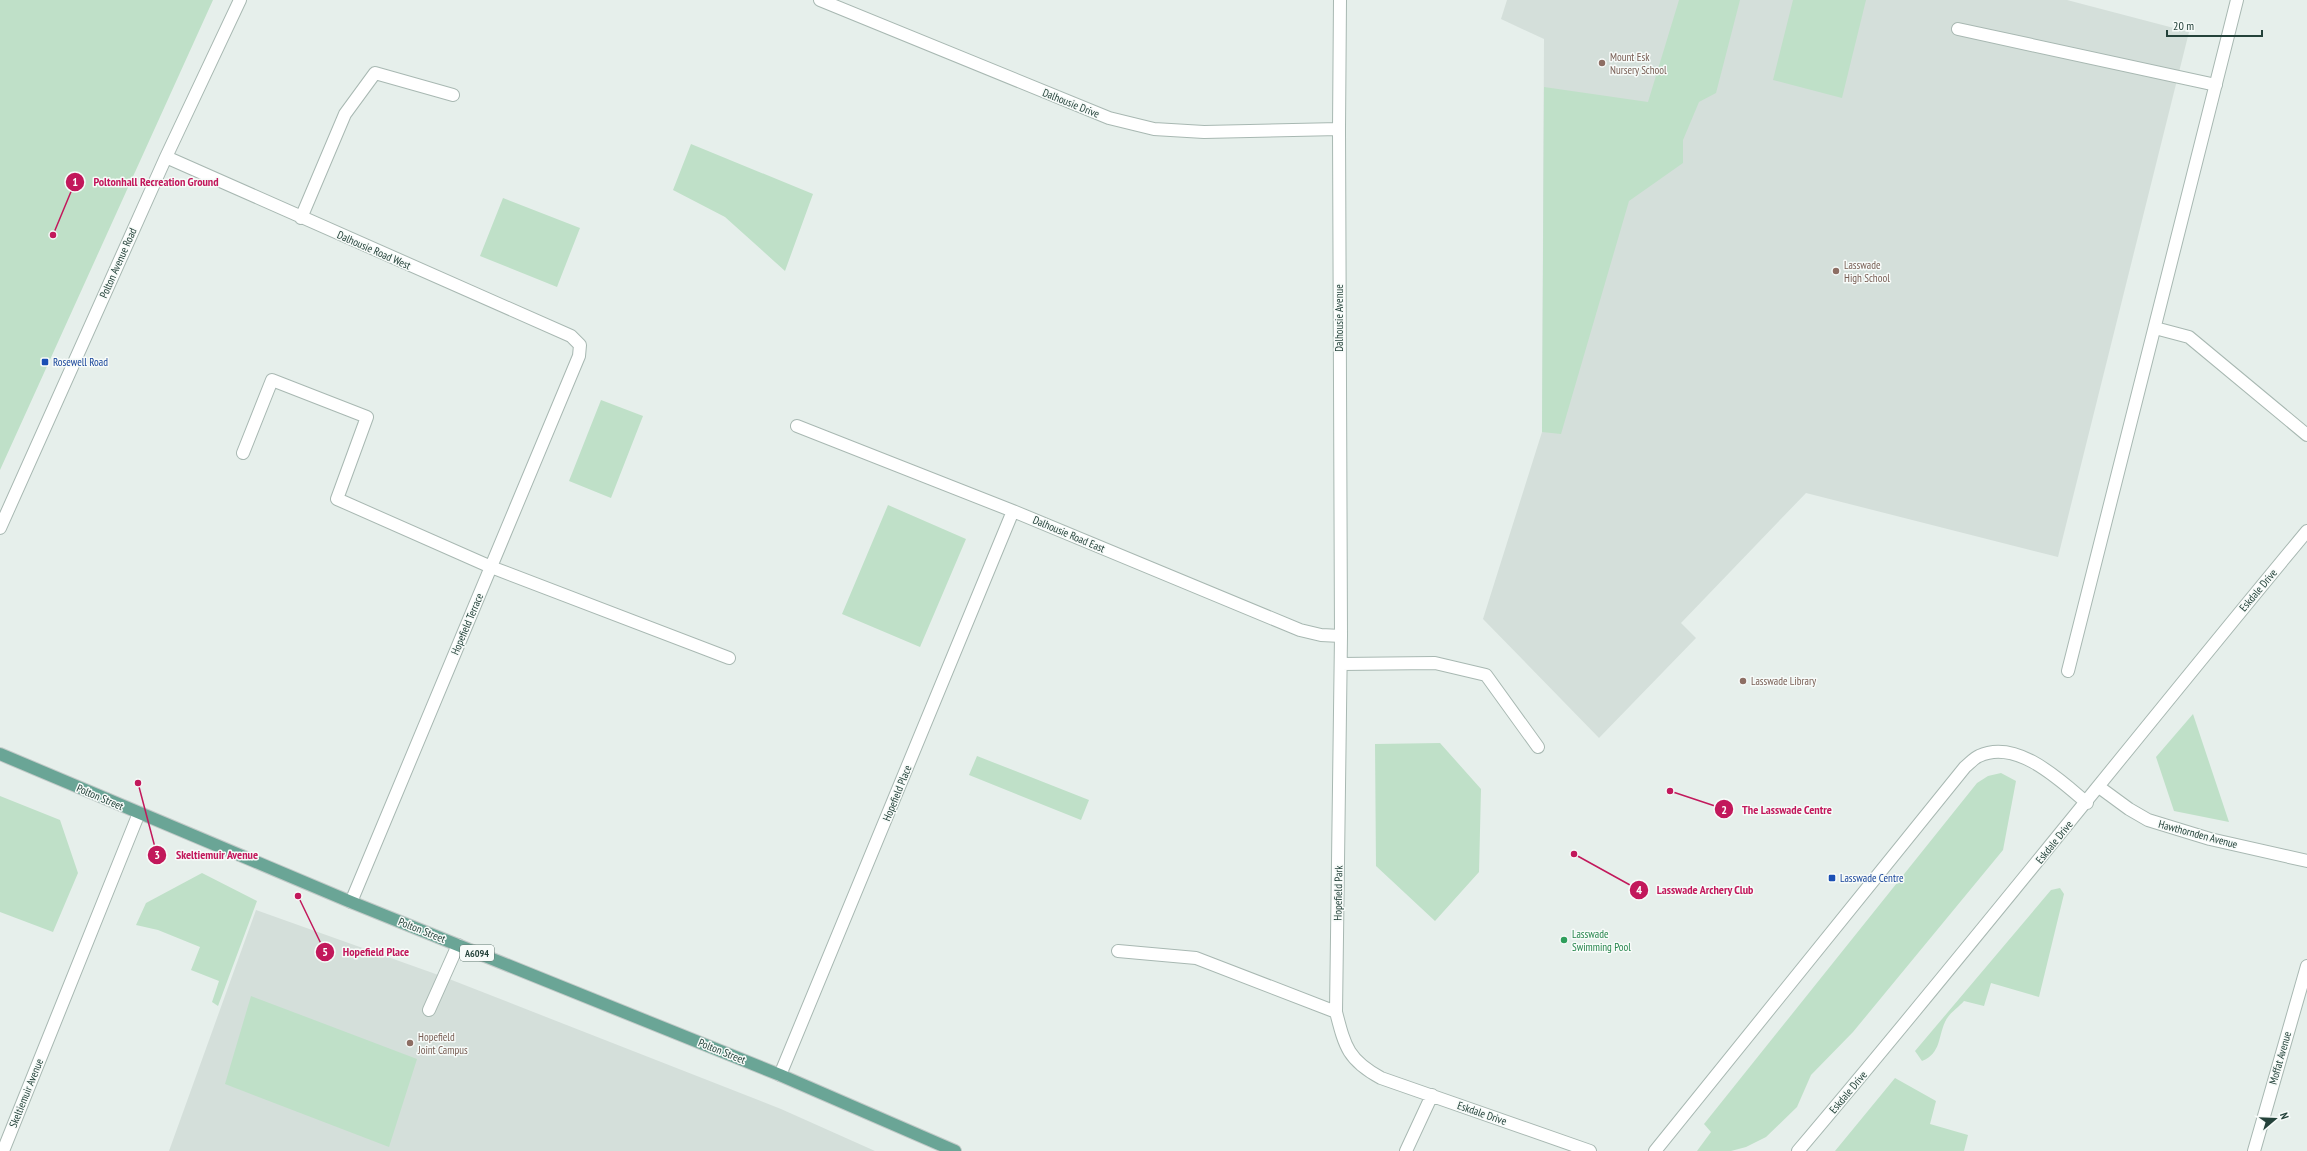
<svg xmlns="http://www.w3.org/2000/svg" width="2307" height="1151" viewBox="0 0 2307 1151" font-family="'PT Sans Narrow',sans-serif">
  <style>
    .built { fill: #d4dfda }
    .green { fill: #bfe0c8 }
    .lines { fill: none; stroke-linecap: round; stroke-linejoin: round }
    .minor-casing { stroke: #a8b8b2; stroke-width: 14 }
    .major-casing { stroke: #c2cac8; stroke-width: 14 }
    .minor { stroke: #fff; stroke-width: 12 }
    .major { stroke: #6aa596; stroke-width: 12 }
    .education-dot { fill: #8d6e63; stroke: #f7fbf9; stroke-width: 1.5 }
    .transit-dot { fill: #1a4fb4; stroke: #f7fbf9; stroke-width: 1.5 }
    .leisure-dot { fill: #2e9e5b; stroke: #f7fbf9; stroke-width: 1.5 }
    .labels { text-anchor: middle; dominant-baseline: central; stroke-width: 3; stroke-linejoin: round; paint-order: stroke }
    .shield { fill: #f7fbf9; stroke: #637a73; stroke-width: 1 }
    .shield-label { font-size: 10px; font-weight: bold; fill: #24423a }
    .education-label { font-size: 11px; fill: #785e54; stroke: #f7fbf9; text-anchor: start }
    .street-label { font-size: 11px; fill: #24423a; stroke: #f7fbf9 }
    .transit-label { font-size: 11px; fill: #164399; stroke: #f7fbf9; text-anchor: start }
    .leisure-label { font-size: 11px; fill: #27864d; stroke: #f7fbf9; text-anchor: start }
    .leader { fill: none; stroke: #c2185b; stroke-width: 1.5 }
    .callout-dot { fill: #c2185b; stroke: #f7fbf9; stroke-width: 1.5 }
    .mark-label { font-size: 12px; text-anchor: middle; font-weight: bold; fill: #fff }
    .callout-label { font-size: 12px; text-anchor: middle; font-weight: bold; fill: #c2185b; stroke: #f7fbf9; stroke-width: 3; stroke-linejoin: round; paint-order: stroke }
  </style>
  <rect width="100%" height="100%" fill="#e6efeb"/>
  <path class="built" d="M 1507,0 L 2067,0 L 2189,32 L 2058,557 L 1806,493 L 1681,623 L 1696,638 L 1599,738 L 1483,619 L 1542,432 L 1544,39 L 1501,19 Z
    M 256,910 L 444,977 L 781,1109 L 875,1151 L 169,1151 Z"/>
  <path class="green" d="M 0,0 L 213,0 L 0,470 Z
    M 1679,0 L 1740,0 L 1716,93 L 1699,102 L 1683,140 L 1683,163 L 1629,201 L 1561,434 L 1542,432 L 1544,87 L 1648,102 Z
    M 1793,0 L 1866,0 L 1842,98 L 1773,80 Z
    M 691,144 L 813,194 L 785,271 L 725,217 L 673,190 Z
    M 503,198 L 580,228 L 557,287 L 480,256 Z
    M 601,400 L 643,416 L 611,498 L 569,481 Z
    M 888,505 L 966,539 L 920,647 L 842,614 Z
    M 2193,714 L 2229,822 L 2174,811 L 2156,757 Z
    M 1440,743 L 1481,789 L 1479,872 L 1435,921 L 1376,866 L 1375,744 Z
    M 977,756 L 1089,800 L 1081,820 L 969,775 Z
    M 2001,773 L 2016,781 L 2003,850 L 1853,1032 L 1811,1075 L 1797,1107 L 1766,1137 L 1746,1147 L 1731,1151 L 1697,1151 L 1711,1132 L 1704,1124 L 1977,783 L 1988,776 Z
    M 0,796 L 60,820 L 78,873 L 53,932 L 0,912 Z
    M 202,873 L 257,901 L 218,1006 L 212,1002 L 219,981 L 191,970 L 200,947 L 158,930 L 136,925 L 146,903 Z
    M 2060,888 L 2064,894 L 2039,997 L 1991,983 L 1984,1006 L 1964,1001 C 1959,1007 1948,1014 1945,1022 C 1938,1037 1941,1053 1922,1061 L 1915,1051 L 2051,890 Z
    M 251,996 L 417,1059 L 389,1147 L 225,1084 Z
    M 1895,1078 L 1936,1101 L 1930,1124 L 1968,1135 L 1964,1151 L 1835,1151 Z"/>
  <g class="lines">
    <g class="minor-casing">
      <path id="minor" d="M 820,0 L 1109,118 L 1154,129 L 1204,132 L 1339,129
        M 1340,0 L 1339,129 L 1341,636 L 1336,1012 C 1345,1047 1348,1060 1381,1078 L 1590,1151
        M 1958,29 L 2216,85
        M 166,157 L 571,336 L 580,345 L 579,356 L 351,902
        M 301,218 L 345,114 L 375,73 L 453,95
        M 2155,328 L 2189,337 L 2307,435
        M 797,426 L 1013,511 L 1300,630 L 1321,635 L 1341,636
        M 243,453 L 272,380 L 367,417 L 337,499 L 491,567 L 729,658
        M 0,528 L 166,157 L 240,0
        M 1341,664 L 1435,663 L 1486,675 L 1538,747
        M 2068,671 L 2237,0
        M 2099,787 L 2129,809 L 2148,820 L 2210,839 L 2307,861
        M 1118,951 L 1196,958 L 1336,1012
        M 429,1010 L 458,945
        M 780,1075 L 1013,511
        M 3,1151 L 139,813
        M 1406,1151 L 1432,1095
        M 1655,1151 L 1965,767 C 1969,764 1974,758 1979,756 C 2017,738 2061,781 2087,803
        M 1798,1151 C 1971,947 2136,737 2307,531
        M 2254,1151 L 2307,966"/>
    </g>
    <g class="major-casing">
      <path id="major" d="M 0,754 L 351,902 L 780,1075 L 955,1151"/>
    </g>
    <use href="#minor" class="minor"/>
    <use href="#major" class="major"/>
  </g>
  <g class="education-dot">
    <circle cx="1602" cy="63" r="4"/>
    <circle cx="1836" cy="271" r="4"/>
    <circle cx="1743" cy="681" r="4"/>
    <circle cx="410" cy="1043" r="4"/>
  </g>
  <g class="transit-dot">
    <rect x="41" y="358" width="8" height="8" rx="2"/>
    <rect x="1828" y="874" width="8" height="8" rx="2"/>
  </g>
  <circle class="leisure-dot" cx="1564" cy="940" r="4"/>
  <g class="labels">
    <rect class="shield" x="460" y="945" width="34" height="16" rx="3"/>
    <g class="shield-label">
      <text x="477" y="953">A6094</text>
    </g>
    <g class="education-label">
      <text x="1610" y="57">Mount Esk<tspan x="1610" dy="13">Nursery School</tspan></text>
      <text x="1844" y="265">Lasswade<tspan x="1844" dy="13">High School</tspan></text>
      <text x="1751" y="681">Lasswade Library</text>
      <text x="418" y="1037">Hopefield<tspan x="418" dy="13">Joint Campus</tspan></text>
    </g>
    <g class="street-label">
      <text transform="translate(1071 103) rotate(22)">Dalhousie Drive</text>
      <text transform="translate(374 250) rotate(24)">Dalhousie Road West</text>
      <text transform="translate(118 263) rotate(-66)">Polton Avenue Road</text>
      <text transform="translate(1339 318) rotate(-90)">Dalhousie Avenue</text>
      <text transform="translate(1069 534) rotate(23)">Dalhousie Road East</text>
      <text transform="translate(2258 590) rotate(-50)">Eskdale Drive</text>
      <text transform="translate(467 624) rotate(-67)">Hopefield Terrace</text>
      <text transform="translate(897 793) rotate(-68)">Hopefield Place</text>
      <text transform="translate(100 797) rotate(23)">Polton Street</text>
      <text transform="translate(2198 834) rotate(15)">Hawthornden Avenue</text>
      <text transform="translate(2054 842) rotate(-51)">Eskdale Drive</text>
      <text transform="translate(1338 893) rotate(-89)">Hopefield Park</text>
      <text transform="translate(422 930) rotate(22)">Polton Street</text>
      <text transform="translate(722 1051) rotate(22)">Polton Street</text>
      <text transform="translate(2280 1058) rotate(-74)">Moffat Avenue</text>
      <text transform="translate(1848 1092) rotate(-50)">Eskdale Drive</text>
      <text transform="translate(26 1093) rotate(-68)">Skeltiemuir Avenue</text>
      <text transform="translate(1482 1113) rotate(19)">Eskdale Drive</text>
    </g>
    <g class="transit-label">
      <text x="53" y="362">Rosewell Road</text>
      <text x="1840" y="878">Lasswade Centre</text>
    </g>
    <g class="leisure-label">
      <text x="1572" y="934">Lasswade<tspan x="1572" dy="13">Swimming Pool</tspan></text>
    </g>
  </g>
  <path class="leader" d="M53 235L75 182M1670 791L1724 809M138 783L157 855M1574 854L1639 890M298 896L325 952"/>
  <g class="callout-dot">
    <circle cx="53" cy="235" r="4"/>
    <circle cx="1670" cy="791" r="4"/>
    <circle cx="138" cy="783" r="4"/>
    <circle cx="1574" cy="854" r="4"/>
    <circle cx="298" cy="896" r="4"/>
    <circle cx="75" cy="182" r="10"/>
    <circle cx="1724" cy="809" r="10"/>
    <circle cx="157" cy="855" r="10"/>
    <circle cx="1639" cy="890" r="10"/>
    <circle cx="325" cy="952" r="10"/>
  </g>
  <g class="mark-label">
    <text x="75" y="186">1</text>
    <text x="1724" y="814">2</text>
    <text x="157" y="859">3</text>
    <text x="1639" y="894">4</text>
    <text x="325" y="956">5</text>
  </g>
  <g class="callout-label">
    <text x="156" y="186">Poltonhall Recreation Ground</text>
    <text x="1787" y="814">The Lasswade Centre</text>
    <text x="217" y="859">Skeltiemuir Avenue</text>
    <text x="1705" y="894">Lasswade Archery Club</text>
    <text x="376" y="956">Hopefield Place</text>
  </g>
  <g transform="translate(2275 1119) rotate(71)" stroke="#f7fbf9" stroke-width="3" paint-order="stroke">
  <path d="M0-3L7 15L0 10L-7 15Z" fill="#24423a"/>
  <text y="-6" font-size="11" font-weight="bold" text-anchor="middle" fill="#24423a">N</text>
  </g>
  <path d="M2167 30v6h95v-6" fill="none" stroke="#24423a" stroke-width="2"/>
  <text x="2173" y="30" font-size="12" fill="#24423a" stroke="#f7fbf9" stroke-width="3" paint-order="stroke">20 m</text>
</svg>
